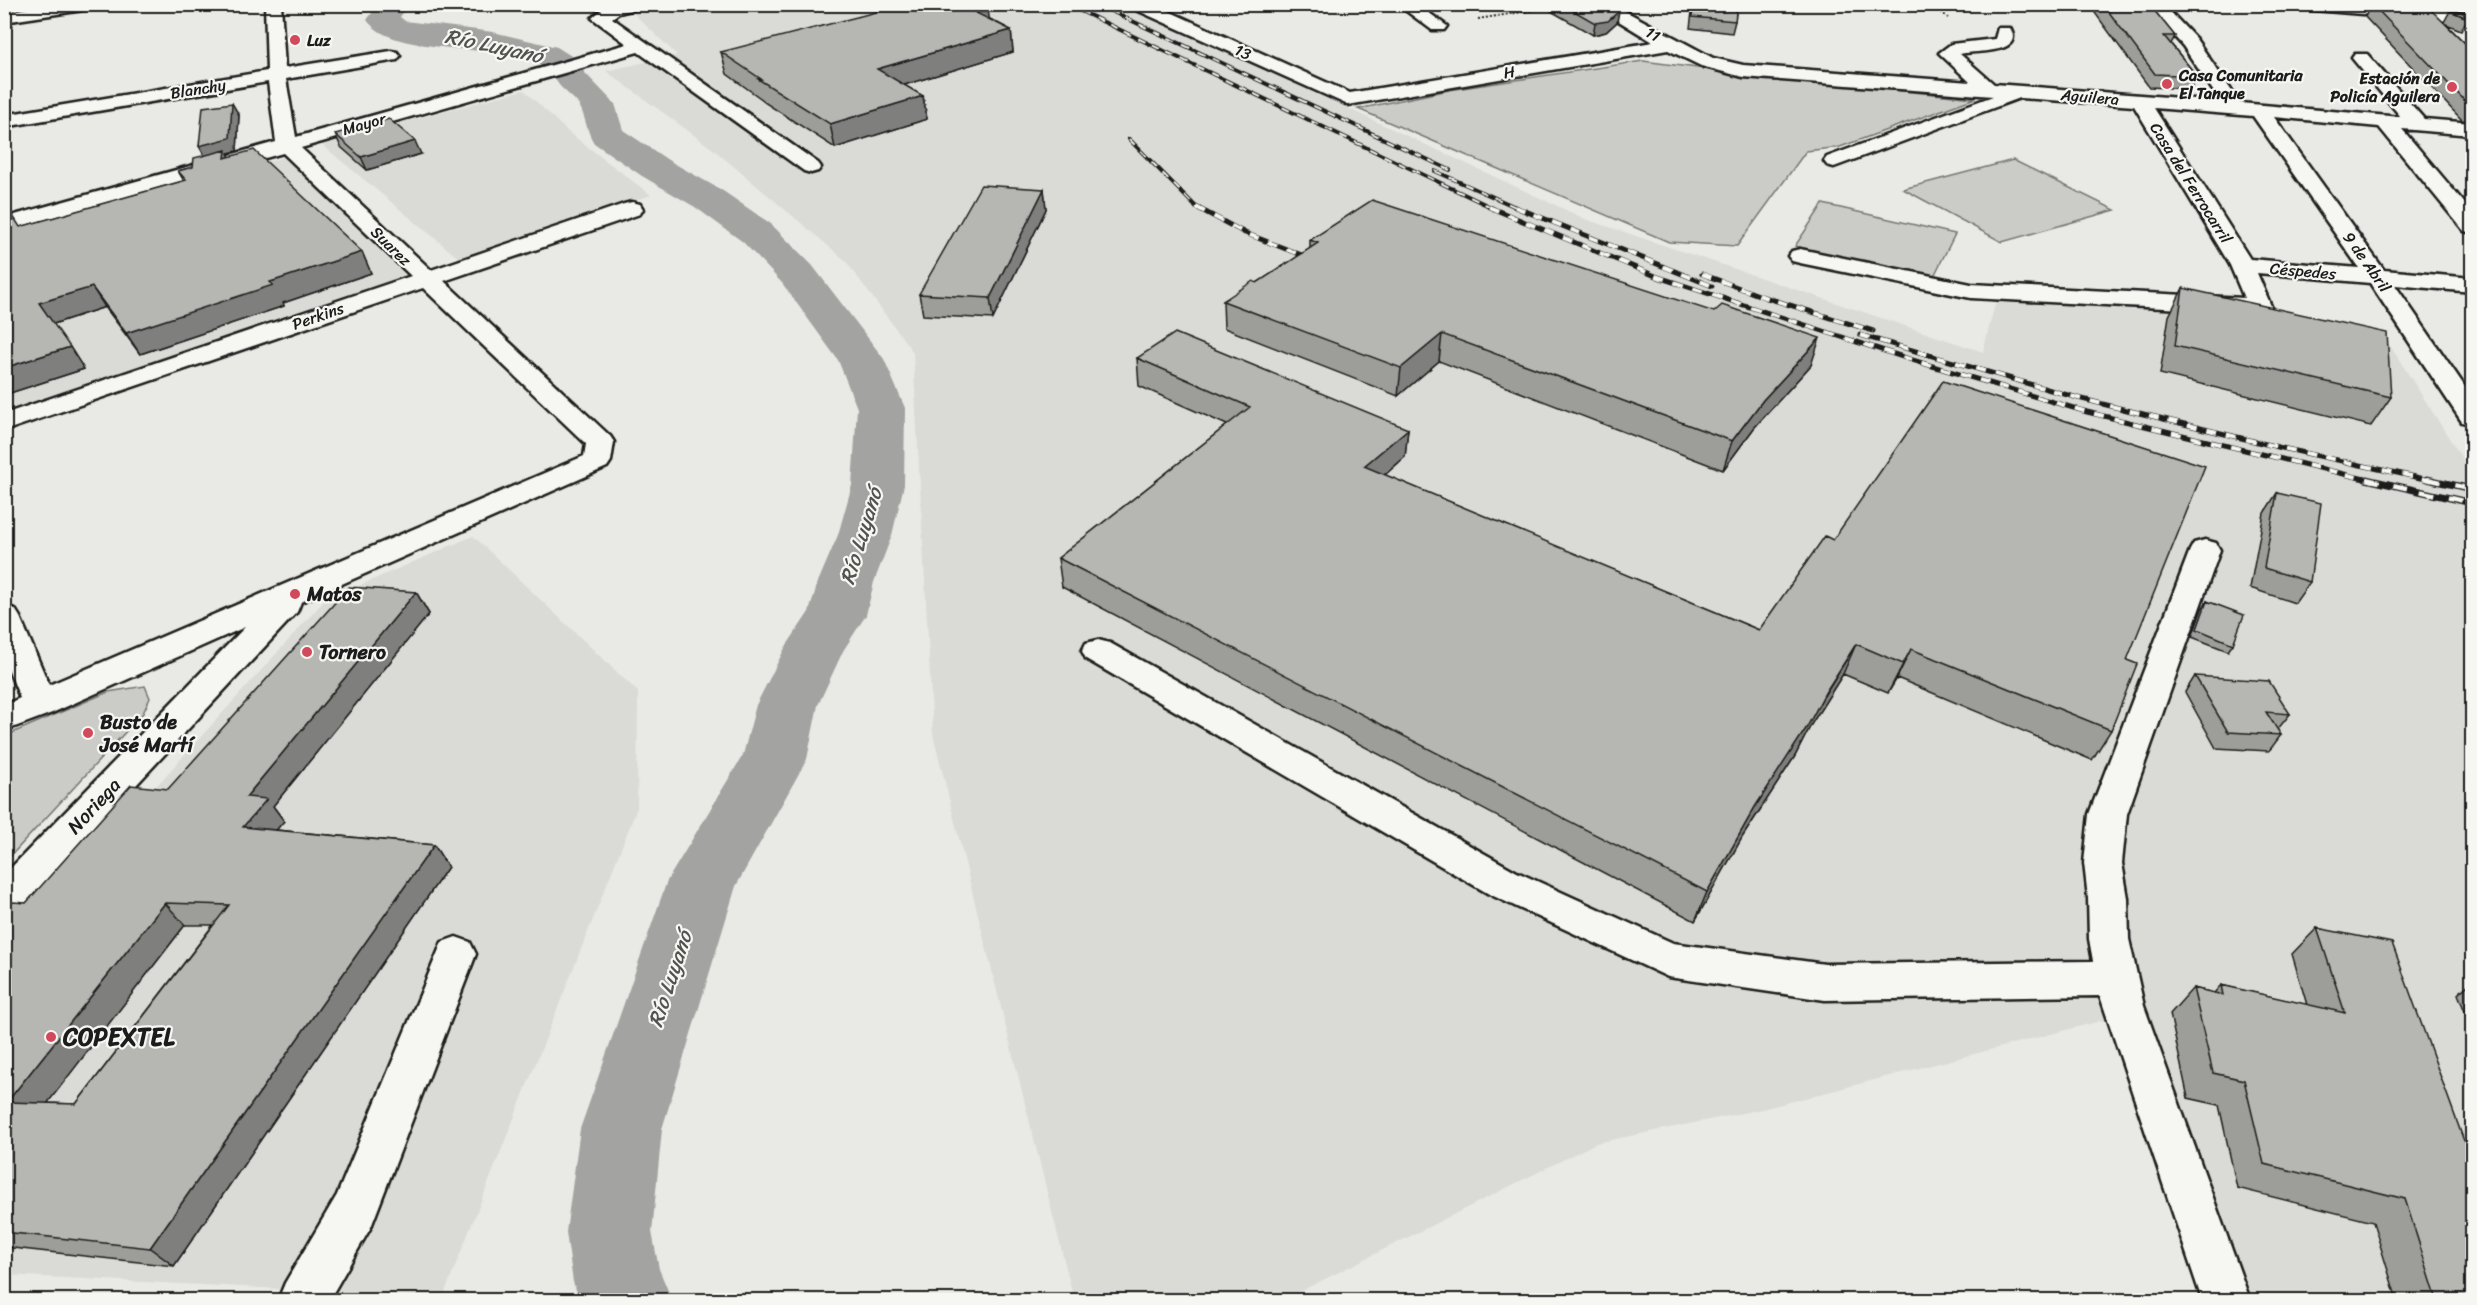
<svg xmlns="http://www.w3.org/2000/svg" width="2477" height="1305" viewBox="0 0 2477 1305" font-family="Sriracha,sans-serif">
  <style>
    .built { fill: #dadad6 }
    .green { fill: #cbcbc7; stroke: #747472; stroke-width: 1.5 }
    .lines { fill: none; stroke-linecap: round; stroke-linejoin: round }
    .river { fill: #a3a3a1; fill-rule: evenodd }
    .minor-casing { stroke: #1c1c1c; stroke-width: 5 }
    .path { stroke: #1c1c1c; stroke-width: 2; stroke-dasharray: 2 2; stroke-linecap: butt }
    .minor { fill: #f6f6f2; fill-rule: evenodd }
    .rail-far2-casing { stroke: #1c1c1c; stroke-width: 4 }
    .rail-far1-casing { stroke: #1c1c1c; stroke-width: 5 }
    .rail-casing { stroke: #1c1c1c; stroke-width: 7 }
    .rail-far2 { stroke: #f6f6f2; stroke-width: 2; stroke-dasharray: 8; stroke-linecap: butt }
    .rail-far1 { stroke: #f6f6f2; stroke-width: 4; stroke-dasharray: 10; stroke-linecap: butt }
    .rail { stroke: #f6f6f2; stroke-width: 4.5; stroke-dasharray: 14; stroke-linecap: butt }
    .wall { fill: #9d9d9a; stroke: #1c1c1c; stroke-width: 1.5; fill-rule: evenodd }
    .shaded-wall { fill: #7f7f7d; stroke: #1c1c1c; stroke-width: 1.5 }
    .building { fill: #b6b6b3; stroke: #1c1c1c; stroke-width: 1.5; fill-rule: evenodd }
    .poi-dot { fill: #d1495b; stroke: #f6f6f2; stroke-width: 2 }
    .labels { text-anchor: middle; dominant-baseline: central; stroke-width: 4.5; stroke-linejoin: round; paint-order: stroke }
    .far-street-label { font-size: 16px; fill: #1c1c1c; stroke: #f6f6f2 }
    .far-poi-label { font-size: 16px; font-weight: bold; fill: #1c1c1c; stroke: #f6f6f2; text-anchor: start }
    .poi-label { font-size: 20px; font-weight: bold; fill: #1c1c1c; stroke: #f6f6f2; text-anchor: start }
    .street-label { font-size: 20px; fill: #1c1c1c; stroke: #f6f6f2 }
    .water-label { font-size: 21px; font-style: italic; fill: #525251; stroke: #f6f6f2 }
    .near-poi-label { font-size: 24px; font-weight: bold; fill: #1c1c1c; stroke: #f6f6f2; text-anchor: start }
  </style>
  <rect width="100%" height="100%" fill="#e9e9e5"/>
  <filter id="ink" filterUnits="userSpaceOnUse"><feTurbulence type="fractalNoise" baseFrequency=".0167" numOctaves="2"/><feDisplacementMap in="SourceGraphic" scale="12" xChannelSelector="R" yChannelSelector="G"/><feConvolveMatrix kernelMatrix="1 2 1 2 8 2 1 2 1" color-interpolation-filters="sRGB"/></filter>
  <g filter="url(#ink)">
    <path class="built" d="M 665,5 L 1126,5 L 1585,219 L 1983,352 L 1996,300 L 2062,299 L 2380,330 L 2467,466 L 2472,467 L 2472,1300 L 2252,1300 L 2139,1011 L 1762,1109 L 1596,1143 L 1283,1300 L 1074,1300 L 933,734 L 913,352 L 845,260 L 713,149 L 606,71 L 677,55 L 632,12 Z
      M 524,90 L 568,132 L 651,195 L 460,259 L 321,144 Z
      M 284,157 L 411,274 L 5,413 L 5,238 Z
      M 473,536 L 638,692 L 637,808 L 443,1297 L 5,1275 L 5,960 L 160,782 L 324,601 Z"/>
    <path class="green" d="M 1643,61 L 1798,81 L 1975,98 L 1840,147 L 1806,151 L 1737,246 L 1669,242 L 1358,109 L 1449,90 Z
      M 2013,160 L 2115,210 L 2002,242 L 1903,189 Z
      M 1823,204 L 1955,234 L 1932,280 L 1795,246 Z
      M 145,686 L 150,698 L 143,713 L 5,862 L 5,736 L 108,692 Z"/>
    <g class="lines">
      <path class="river" d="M 378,4 L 409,4 L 400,17 L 405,21 L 493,32 L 557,47 L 576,59 L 585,73 L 615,104 L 623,130 L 668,160 L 723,191 L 771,224 L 812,265 L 884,359 L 905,408 L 904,485 L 892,535 L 874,582 L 866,615 L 843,651 L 818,705 L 807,759 L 736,886 L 662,1129 L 652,1232 L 659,1269 L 672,1300 L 580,1300 L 573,1282 L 566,1232 L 580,1129 L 667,881 L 743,755 L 756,705 L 785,648 L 809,612 L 818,582 L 838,535 L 852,485 L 857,408 L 838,360 L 782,283 L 743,242 L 695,207 L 642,176 L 594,143 C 587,132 586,120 581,109 C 577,100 566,93 559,85 C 556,81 553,74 549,71 C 505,38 395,60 367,20 Z"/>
      <g class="minor-casing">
        <path id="minor" d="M 53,4 L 98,4 L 90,9 L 4,22 L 4,12 Z
          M 265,4 L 281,4 L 285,68 L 391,51 L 397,52 L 400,56 L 397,60 L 391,61 L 286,79 L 296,137 L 627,44 L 592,18 L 607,5 L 641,4 L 639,8 L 619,13 L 612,18 L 818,163 L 821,167 L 818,171 L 811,173 L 804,171 L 638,52 L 301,148 L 431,270 L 624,204 L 632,202 L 640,204 L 643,209 L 640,214 L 444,281 L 610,436 L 614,442 L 611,461 L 607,467 L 301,602 L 297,612 L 18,912 L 4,917 L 4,875 L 245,627 L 52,713 L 4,731 L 4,705 L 20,698 L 4,658 L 4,606 L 15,609 L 20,617 L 49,685 L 584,456 L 586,444 L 423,288 L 4,431 L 4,414 L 411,276 L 283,153 L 4,232 L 4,218 L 276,142 L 268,82 L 4,127 L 4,115 L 267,71 Z
          M 1130,4 L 1153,4 L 1350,93 L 1653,42 L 1591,4 L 1612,4 L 1713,58 L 1743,65 L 1970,82 L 1939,53 L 1951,44 L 1995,39 L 1998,28 L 2010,28 C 2026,55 1973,50 1960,54 L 1994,84 L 2220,101 L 2183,46 L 2145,4 L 2163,4 L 2196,39 L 2240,103 L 2401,117 L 2352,58 L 2355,54 L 2367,54 L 2424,119 L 2472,123 L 2472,135 L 2402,129 L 2472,212 L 2472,233 L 2464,231 L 2379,127 L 2274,117 L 2384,270 L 2472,278 L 2472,292 L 2395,285 L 2472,397 L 2472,424 L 2462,422 L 2370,283 L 2257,273 L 2271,306 L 2268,311 L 2259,313 L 1971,298 L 1800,263 L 1792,261 L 1788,256 L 1792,251 L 1800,249 L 1971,284 L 2244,298 L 2230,265 L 2134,106 L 2020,98 L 1834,167 L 1827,165 L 1824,161 L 1827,157 L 1993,96 L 1743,77 L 1701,66 L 1668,50 L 1348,105 L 1132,8 ZM 2154,108 L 2253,116 L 2359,268 L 2250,259 Z
          M 1397,4 L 1417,4 L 1447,26 L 1444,30 L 1432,30 Z
          M 2293,4 L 2369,4 L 2472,13 L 2472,23 L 2301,9 Z
          M 2205,540 L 2216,543 L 2220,550 L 2127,814 L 2122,863 L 2128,898 L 2129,939 L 2144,1006 L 2250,1300 L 2202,1300 L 2100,996 L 1825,1000 L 1668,977 L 1489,894 L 1086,659 L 1082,651 L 1086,643 L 1098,640 L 1110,643 L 1517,872 L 1673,943 L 1825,964 L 2093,961 L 2089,939 L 2088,898 L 2084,863 L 2089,814 L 2190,550 L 2194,543 Z
          M 456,937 L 470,942 L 476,954 L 371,1227 L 329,1300 L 278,1300 L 285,1283 L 337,1195 L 442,942 Z"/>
      </g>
      <path class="path" d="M 1932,4 L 1948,18
        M 1478,19 L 1554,7"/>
      <use href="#minor" class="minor"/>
      <g class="rail-far2-casing">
        <path id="rail-far2" d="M 1066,4 L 1493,208
          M 1096,4 L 1450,170
          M 1129,139 L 1197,208
          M 1435,171 L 1518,208"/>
      </g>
      <g class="rail-far1-casing">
        <path id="rail-far1" d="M 1196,207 L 1245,233 L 1317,261
          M 1489,207 L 1658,277 L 1909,359 L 2087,412 L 2373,481
          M 1515,207 L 1712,286
          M 1702,274 L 1764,297 L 1873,331
          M 1860,335 L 2078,398 L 2282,448 L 2434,481"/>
      </g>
      <g class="rail-casing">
        <path id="rail" d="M 2366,479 L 2472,503
          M 2427,479 L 2472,489"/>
      </g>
      <use href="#rail-far2" class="rail-far2"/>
      <use href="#rail-far1" class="rail-far1"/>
      <use href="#rail" class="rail"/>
    </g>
    <path class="wall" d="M 1552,4 L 1609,4 L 1617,22 L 1606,32 L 1593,35 L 1551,11 Z
      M 1618,4 L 1636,4 L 1629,11 Z
      M 1693,4 L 1737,4 L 1735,21 L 1732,33 L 1690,28 Z
      M 2099,4 L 2149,4 L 2175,36 L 2171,44 L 2197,76 L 2191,89 L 2149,87 L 2095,13 Z
      M 2371,4 L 2379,4 L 2444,22 L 2450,11 L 2468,18 L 2461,30 L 2446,24 L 2472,50 L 2472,121 L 2462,120 L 2365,17 Z
      M 2401,4 L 2442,4 L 2440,8 Z
      M 990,19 L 1011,30 L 1013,52 L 904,85 L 923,96 L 927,119 L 835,148 L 764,102 L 763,100 L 727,74 L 721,52 Z
      M 239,115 L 237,151 L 228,153 L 230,157 L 362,252 L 371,273 L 283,303 L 284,306 L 140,354 L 105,307 L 53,324 L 84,369 L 4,395 L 20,227 L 184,181 L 178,171 L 193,167 Z
      M 335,134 L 421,154 L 367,170 L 341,147 Z
      M 1044,189 L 1046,209 L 993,319 L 923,315 L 919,294 Z
      M 1310,240 L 1811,365 L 1754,428 L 1723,470 L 1439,361 L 1398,396 L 1224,328 L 1223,301 L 1257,283 L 1310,249 Z
      M 2183,288 L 2391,397 L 2371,426 L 2160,374 L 2169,316 Z
      M 1137,358 L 1408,429 L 1405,457 L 1385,475 L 1759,630 L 2127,660 L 2111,730 L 2092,760 L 1897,678 L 1888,693 L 1843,674 L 1812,723 L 1795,756 L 1743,836 L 1695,921 L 1062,587 L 1058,558 L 1227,425 L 1139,386 Z
      M 2277,493 L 2310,582 L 2295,603 L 2250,588 L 2264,513 Z
      M 416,592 L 429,614 L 273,806 L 284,821 L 276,830 L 434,845 L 448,867 L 174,1266 L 4,1247 L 4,911 L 26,903 ZM 185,925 L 213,925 L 76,1104 L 47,1103 Z
      M 2207,601 L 2233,644 L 2228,651 L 2192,637 L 2202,609 Z
      M 2195,676 L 2290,714 L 2277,730 L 2281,735 L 2269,751 L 2216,748 L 2185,692 Z
      M 2317,928 L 2472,1300 L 2397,1300 L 2373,1222 L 2237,1188 L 2219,1105 L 2188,1098 L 2170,1014 L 2193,988 L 2214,993 L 2221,985 L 2307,1005 L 2292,954 Z
      M 2472,981 L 2472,1029 L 2458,994 Z"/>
    <path class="shaded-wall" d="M 1630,4 L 1636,4 L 1629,11 Z
      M 988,9 L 991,31 L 976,13 Z
      M 1619,11 L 1617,22 L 1606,32 L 1593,35 L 1595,23 Z
      M 1011,30 L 1013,52 L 881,92 L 877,69 Z
      M 923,96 L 927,119 L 835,148 L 830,124 Z
      M 232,103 L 239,115 L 237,151 L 228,153 L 236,169 L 206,159 L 199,146 Z
      M 415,141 L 421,154 L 367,170 L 361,157 Z
      M 1044,189 L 1046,209 L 993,319 L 990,298 Z
      M 362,252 L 371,273 L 283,303 L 284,306 L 140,354 L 126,333 L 270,282 Z
      M 92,287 L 105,307 L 53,324 L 39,303 Z
      M 1442,334 L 1439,361 L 1398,396 L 1401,368 Z
      M 1820,338 L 1811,365 L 1754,428 L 1723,470 L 1732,441 L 1763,400 Z
      M 70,347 L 84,369 L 4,395 L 4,368 Z
      M 1408,429 L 1405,457 L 1361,495 L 1364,466 Z
      M 416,592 L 429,614 L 273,806 L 284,821 L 260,849 L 243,827 L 246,797 Z
      M 1856,644 L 1843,674 L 1812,723 L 1795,756 L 1743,836 L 1695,921 L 1707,892 L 1755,807 Z
      M 1911,649 L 1897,678 L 1888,693 L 1903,664 Z
      M 434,845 L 448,867 L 174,1266 L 150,1248 Z
      M 165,903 L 185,925 L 33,1122 L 7,1102 Z"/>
    <path class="building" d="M 907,4 L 979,4 L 988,9 L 976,13 L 1011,30 L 877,69 L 923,96 L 830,124 L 758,79 L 761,79 L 721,52 Z
      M 1562,4 L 1609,4 L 1619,11 L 1608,21 L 1595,23 Z
      M 1694,4 L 1737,4 L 1735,21 L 1692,17 Z
      M 2103,4 L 2149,4 L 2175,36 L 2164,36 L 2197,76 L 2155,74 Z
      M 2372,4 L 2430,9 L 2472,50 L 2472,106 L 2470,106 Z
      M 2450,11 L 2462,12 L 2468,18 Z
      M 232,103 L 230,138 L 199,146 L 203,107 Z
      M 389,119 L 415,141 L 361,157 L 335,134 Z
      M 226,150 L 225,158 L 254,150 L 362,252 L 270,282 L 273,285 L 126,333 L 92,287 L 39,303 L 70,347 L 4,368 L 4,219 L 13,216 L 20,227 L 186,180 L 178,171 L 193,167 L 194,158 Z
      M 981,185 L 1044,189 L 990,298 L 919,294 Z
      M 1372,200 L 1714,312 L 1722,305 L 1820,338 L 1763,400 L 1732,441 L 1442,334 L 1401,368 L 1223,301 L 1253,281 L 1257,283 L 1318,243 L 1310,240 Z
      M 2183,288 L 2387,333 L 2391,397 L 2175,346 Z
      M 1175,333 L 1408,429 L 1364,466 L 1759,630 L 1825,536 L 1833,540 L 1943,381 L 2205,466 L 2127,660 L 2137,664 L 2111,730 L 1911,649 L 1903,664 L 1856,644 L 1825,693 L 1807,727 L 1755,807 L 1707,892 L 1058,558 L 1250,407 L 1137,358 Z
      M 2277,493 L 2321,503 L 2310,582 L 2264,568 Z
      M 349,587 L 416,592 L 246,797 L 267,799 L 243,827 L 434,845 L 150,1248 L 4,1232 L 4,911 L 13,902 L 26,903 L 131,785 L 168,789 ZM 165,903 L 229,905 L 76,1104 L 7,1102 Z
      M 2207,601 L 2244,615 L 2233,644 L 2197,629 Z
      M 2195,676 L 2269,681 L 2290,714 L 2266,712 L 2281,735 L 2228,732 Z
      M 2317,928 L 2392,943 L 2472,1163 L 2472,1300 L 2437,1300 L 2405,1199 L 2264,1164 L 2244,1080 L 2213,1073 L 2193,988 L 2223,995 L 2221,985 L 2345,1013 Z"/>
  </g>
  <g class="poi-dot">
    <circle cx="295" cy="40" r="6"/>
    <circle cx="2167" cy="84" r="6"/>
    <circle cx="2452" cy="87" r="6"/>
    <circle cx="295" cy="594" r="6"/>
    <circle cx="307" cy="652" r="6"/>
    <circle cx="88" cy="733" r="6"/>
    <circle cx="51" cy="1037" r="6"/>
  </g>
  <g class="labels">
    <g class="far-street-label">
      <text transform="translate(1653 34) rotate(31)">11</text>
      <text transform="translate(1243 52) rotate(24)">13</text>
      <text transform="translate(1509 72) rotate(-10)">H</text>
      <text transform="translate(198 89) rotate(-9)">Blanchy</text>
      <text transform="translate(2090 97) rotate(5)">Aguilera</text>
      <text transform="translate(364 124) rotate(-16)">Mayor</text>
      <text transform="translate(2191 183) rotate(58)">Casa del Ferrocarril</text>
      <text transform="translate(391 246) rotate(44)">Suarez</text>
      <text transform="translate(2367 262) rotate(55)">9 de Abril</text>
      <text transform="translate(2303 271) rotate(5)">Céspedes</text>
      <text transform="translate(318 316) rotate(-19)">Perkins</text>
    </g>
    <g class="far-poi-label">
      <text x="307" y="40">Luz</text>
      <text x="2179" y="75">Casa Comunitaria<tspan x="2179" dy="18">El Tanque</tspan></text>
      <text x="2440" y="78" text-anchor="end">Estación de<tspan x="2440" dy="18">Policía Aguilera</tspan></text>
    </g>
    <g class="poi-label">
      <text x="307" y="594">Matos</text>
      <text x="319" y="652">Tornero</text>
      <text x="100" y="722">Busto de<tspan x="100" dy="23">José Martí</tspan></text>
    </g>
    <g class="street-label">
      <text transform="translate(94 806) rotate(-47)">Noriega</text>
    </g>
    <g class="water-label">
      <text transform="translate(494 46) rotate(12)">Río Luyanó</text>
      <text transform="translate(861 536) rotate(-73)">Río Luyanó</text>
      <text transform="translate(670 979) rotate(-72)">Río Luyanó</text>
    </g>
    <g class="near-poi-label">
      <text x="63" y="1037">COPEXTEL</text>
    </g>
  </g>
  <rect width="2477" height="1305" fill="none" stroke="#f6f6f2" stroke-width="24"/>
  <rect x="12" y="12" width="2453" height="1281" fill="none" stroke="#1c1c1c" stroke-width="2" filter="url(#ink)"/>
</svg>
